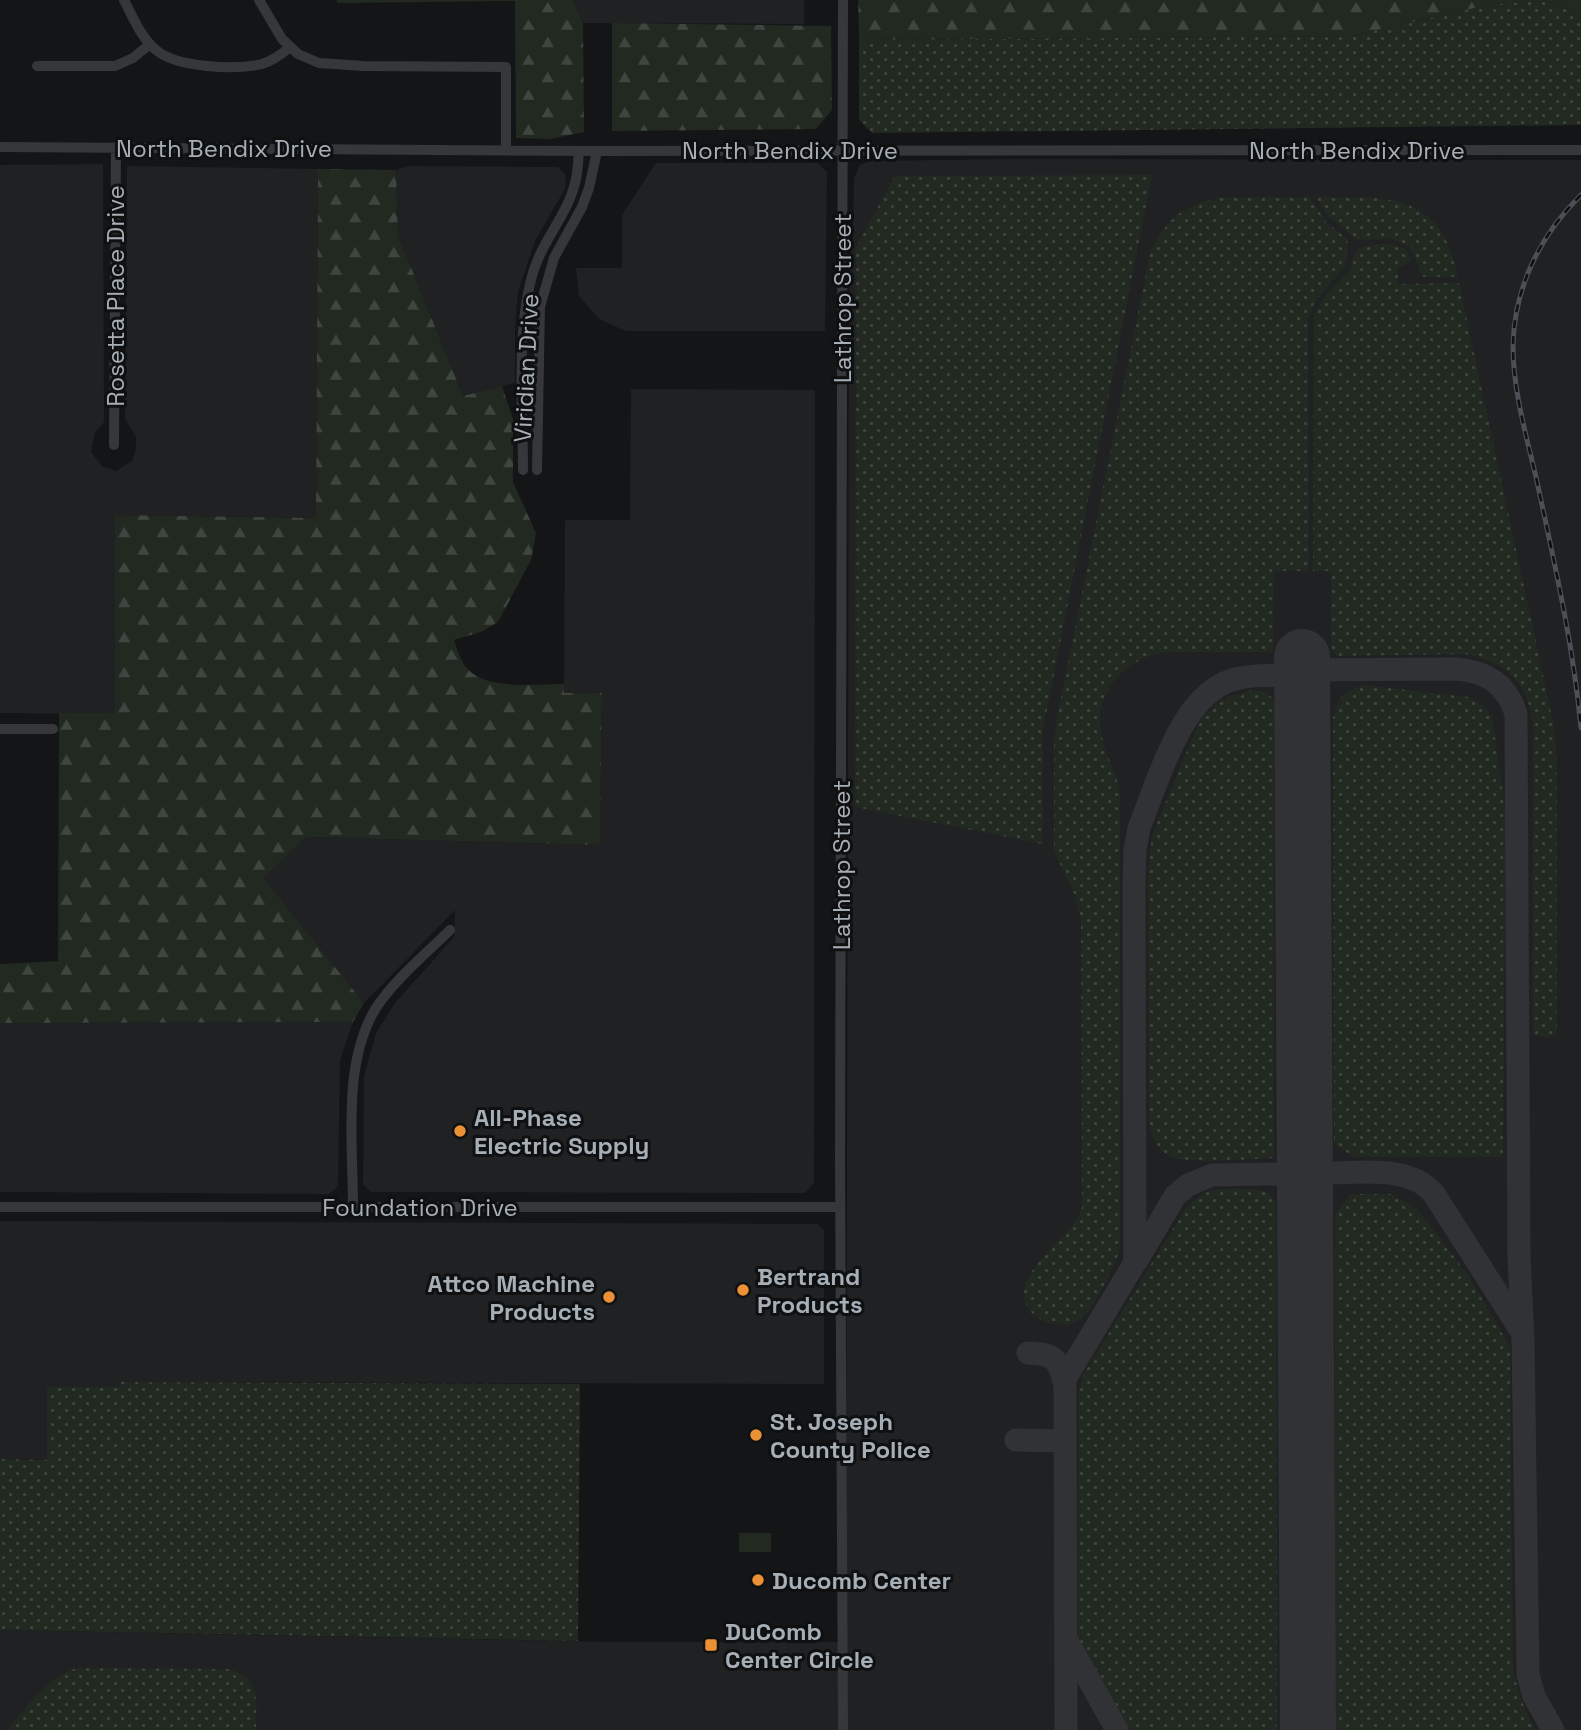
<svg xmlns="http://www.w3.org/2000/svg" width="1581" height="1730" viewBox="0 0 1581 1730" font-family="'Space Grotesk',sans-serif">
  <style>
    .built { fill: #202123 }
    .grass { fill: url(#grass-dots) }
    .forest { fill: url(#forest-firs) }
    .pitch { fill: #212921 }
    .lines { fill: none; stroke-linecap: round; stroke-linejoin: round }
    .taxiway { stroke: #303235; stroke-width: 23 }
    .runway { stroke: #303235; stroke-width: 56 }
    .minor { stroke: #35373b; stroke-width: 10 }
    .rail-casing { stroke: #4c4f54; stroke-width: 5 }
    .rail { stroke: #0f1011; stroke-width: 2.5; stroke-dasharray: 8; stroke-linecap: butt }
    .poi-dot { fill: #ec9036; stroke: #0f1011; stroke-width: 2.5 }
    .labels { text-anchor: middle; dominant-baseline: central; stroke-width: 6; stroke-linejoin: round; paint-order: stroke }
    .street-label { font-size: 24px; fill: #a6aeb6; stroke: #0f1011 }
    .poi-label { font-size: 24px; font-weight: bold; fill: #a6aeb6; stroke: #0f1011; text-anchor: start }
  </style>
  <defs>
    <pattern id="grass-dots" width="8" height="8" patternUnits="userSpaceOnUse" patternTransform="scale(1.75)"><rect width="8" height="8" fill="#212921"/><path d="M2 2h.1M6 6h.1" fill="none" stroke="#3e463f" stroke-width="1.8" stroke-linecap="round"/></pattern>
    <pattern id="forest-firs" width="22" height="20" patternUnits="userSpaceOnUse" patternTransform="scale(1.75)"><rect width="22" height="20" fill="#212921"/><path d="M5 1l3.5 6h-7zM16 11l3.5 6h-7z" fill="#3e463f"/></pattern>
  </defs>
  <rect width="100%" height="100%" fill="#141516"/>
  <path class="built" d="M 573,0 L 804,0 L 804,24 L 583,23 Z
    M 1014,159 L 1581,160 L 1581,1730 L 0,1730 L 0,1630 L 617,1642 L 846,1642 L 849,275 L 853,237 L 854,178 L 860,165 L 870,161 Z
    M 656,163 L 818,163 L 827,172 L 825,331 L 626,331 L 599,319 L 579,296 L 576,268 L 622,268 L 622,215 Z
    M 103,164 L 104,422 L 95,433 L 91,452 L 102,466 L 116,471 L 132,461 L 136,449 L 136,437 L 125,419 L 127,166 L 318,169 L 316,518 L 115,515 L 115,714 L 0,713 L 0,165 Z
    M 408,166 L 558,167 L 566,175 L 565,189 L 535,241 L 518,292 L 515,329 L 515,383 L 463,396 L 398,235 L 396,170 Z
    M 631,389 L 815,390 L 814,1183 L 805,1193 L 371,1192 L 363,1184 L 364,1076 L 376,1033 L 395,1003 L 454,937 L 455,910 L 364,1003 L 262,878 L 307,837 L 600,845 L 602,693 L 564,693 L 565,520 L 630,520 Z
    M 353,1022 L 340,1060 L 338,1186 L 329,1194 L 0,1192 L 0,1023 Z
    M 0,1221 L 818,1224 L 824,1230 L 824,1384 L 122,1382 L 121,1387 L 47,1387 L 47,1460 L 0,1459 Z"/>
  <path class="grass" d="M 1546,1 L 1581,14 L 1581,125 L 872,133 L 859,120 L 859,40 L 1350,36 L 1492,4 Z
    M 1152,175 L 1043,730 L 1043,844 L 855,807 L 856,247 L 895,176 Z
    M 1222,197 L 1309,197 L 1328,224 L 1346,238 L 1348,244 L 1345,267 L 1315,301 L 1308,320 L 1309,571 L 1274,571 L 1273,652 L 1165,652 C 1125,658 1091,694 1102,737 C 1106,757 1118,774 1120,795 L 1120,1249 C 1115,1267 1096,1303 1084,1316 C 1063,1337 1015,1317 1025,1286 C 1036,1253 1072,1238 1082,1207 L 1081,921 L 1076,898 L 1054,851 L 1054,740 L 1057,718 L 1150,253 C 1168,216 1182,206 1222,197 Z
    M 1316,197 C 1388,197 1441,191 1458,277 L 1422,277 L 1411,247 L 1391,239 L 1357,240 L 1327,215 Z
    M 1378,244 C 1393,244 1407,244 1411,260 C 1407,265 1402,265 1397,269 L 1399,284 L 1459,283 L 1555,731 L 1557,768 L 1557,1034 C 1552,1038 1538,1038 1533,1034 L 1533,729 C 1530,685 1508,661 1464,654 L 1336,656 L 1336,652 L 1331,651 L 1331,571 L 1313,571 L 1314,314 L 1326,294 L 1349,271 L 1354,254 L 1362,247 Z
    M 1364,685 L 1469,697 L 1482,705 L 1492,716 L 1506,814 L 1503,1157 L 1354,1157 L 1334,1145 L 1333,718 C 1339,696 1342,692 1364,685 Z
    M 1251,690 L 1266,692 L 1274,700 L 1274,1158 C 1249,1159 1189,1165 1169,1156 C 1158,1151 1151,1136 1149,1124 L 1148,871 L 1152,835 L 1200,720 L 1221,700 Z
    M 1257,1189 L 1269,1193 L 1276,1202 L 1277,1730 L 1130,1730 L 1078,1642 L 1078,1391 L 1083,1375 L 1185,1209 C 1209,1183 1225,1190 1257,1189 Z
    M 1350,1194 L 1391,1194 L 1418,1210 L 1468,1275 L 1510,1347 L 1513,1664 C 1516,1689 1524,1708 1535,1730 L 1335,1730 L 1335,1214 Z
    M 121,1382 L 580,1384 L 578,1641 L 0,1630 L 0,1459 L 47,1460 L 47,1387 L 121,1387 Z
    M 78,1668 L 228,1669 C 261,1676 256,1702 256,1730 L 6,1730 C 26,1709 49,1675 78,1668 Z"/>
  <path class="forest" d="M 336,0 L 573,0 L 583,23 L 584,132 L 550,139 L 516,138 L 515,1 L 338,3 Z
    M 858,0 L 1581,0 L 1581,14 L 1546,1 L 1492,4 L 1350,36 L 859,40 Z
    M 612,23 L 831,26 L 832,110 L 816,129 L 612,131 Z
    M 318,169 L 396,170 L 398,235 L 463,396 L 502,386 L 513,419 L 513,482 L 536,533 L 531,560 L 498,622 L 481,632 L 454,640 C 457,648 460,659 465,666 C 483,691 536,684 564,684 L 564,693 L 602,693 L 600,845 L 307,837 L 263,878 L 364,1003 L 353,1022 L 0,1023 L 0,964 L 58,961 L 59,713 L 115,713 L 115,515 L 316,518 Z"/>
  <path class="pitch" d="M 739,1533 L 771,1533 L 771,1552 L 739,1552 Z"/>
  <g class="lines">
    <path class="taxiway" d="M 1302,670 L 1455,669 C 1486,671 1507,684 1516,714 L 1519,1257 L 1523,1342 L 1528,1675 L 1534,1696 L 1553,1730
      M 1307,1207 L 1316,1183 L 1327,1173 C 1361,1173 1411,1165 1434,1194 L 1520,1329
      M 1136,1262 L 1175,1196 L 1188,1185 L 1212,1175 L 1279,1174 L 1290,1177 L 1296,1184 L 1307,1207
      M 1028,1353 C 1055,1354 1059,1359 1065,1386
      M 1016,1440 L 1064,1441
      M 1066,1639 L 1117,1730
      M 1066,1730 L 1065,1379 L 1134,1264 L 1135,1255 L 1134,885 L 1135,850 L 1139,828 C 1158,782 1180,696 1232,680 C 1254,673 1279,676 1302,676"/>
    <path class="runway" d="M 1302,657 L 1308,1730"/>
    <path class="minor" d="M 124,0 C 133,17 141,38 156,50 C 177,68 236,70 262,64 C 272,61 282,54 290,47
      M 259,0 L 282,39 L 298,54 L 319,63 L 363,66 L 506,67 L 506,150
      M 37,66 L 115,66 L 133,58 L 150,44
      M 0,147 L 597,151 L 1581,150
      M 114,445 L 116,147
      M 523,470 C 523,409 516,335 532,276 C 541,242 567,216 575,183 C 578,173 578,161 579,151
      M 537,470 L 540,307 L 554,258 L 582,207 L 589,188 L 597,151
      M 0,729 L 53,729
      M 0,1207 L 840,1207
      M 353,1207 C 353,1144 342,1063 376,1008 C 395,979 425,955 450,930
      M 843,1730 L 840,1159 L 843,0"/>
    <g class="rail-casing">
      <path id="rail" d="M 1581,195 C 1540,235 1514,288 1513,346 C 1513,390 1526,435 1536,477 C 1554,561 1573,643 1581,728"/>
    </g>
    <use href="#rail" class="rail"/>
  </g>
  <g class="poi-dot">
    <circle cx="460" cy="1131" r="7"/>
    <circle cx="743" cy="1290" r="7"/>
    <circle cx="609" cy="1297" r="7"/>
    <circle cx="756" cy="1435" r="7"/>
    <circle cx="758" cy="1580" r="7"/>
    <rect x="704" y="1638" width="14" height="14" rx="3.5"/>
  </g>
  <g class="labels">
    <g class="street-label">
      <text x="224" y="148">North Bendix Drive</text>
      <text x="790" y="150">North Bendix Drive</text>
      <text x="1357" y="150">North Bendix Drive</text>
      <text transform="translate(115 296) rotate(-90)">Rosetta Place Drive</text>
      <text transform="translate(842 298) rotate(-90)">Lathrop Street</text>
      <text transform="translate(526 368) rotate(-87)">Viridian Drive</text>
      <text transform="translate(841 865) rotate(-90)">Lathrop Street</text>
      <text x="420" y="1207">Foundation Drive</text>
    </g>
    <g class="poi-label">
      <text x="474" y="1117">All-Phase<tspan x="474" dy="28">Electric Supply</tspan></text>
      <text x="757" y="1276">Bertrand<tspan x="757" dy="28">Products</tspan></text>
      <text x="595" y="1283" text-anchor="end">Attco Machine<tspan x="595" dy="28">Products</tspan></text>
      <text x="770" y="1421">St. Joseph<tspan x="770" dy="28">County Police</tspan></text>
      <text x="772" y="1580">Ducomb Center</text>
      <text x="725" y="1631">DuComb<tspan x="725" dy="28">Center Circle</tspan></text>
    </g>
  </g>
</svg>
